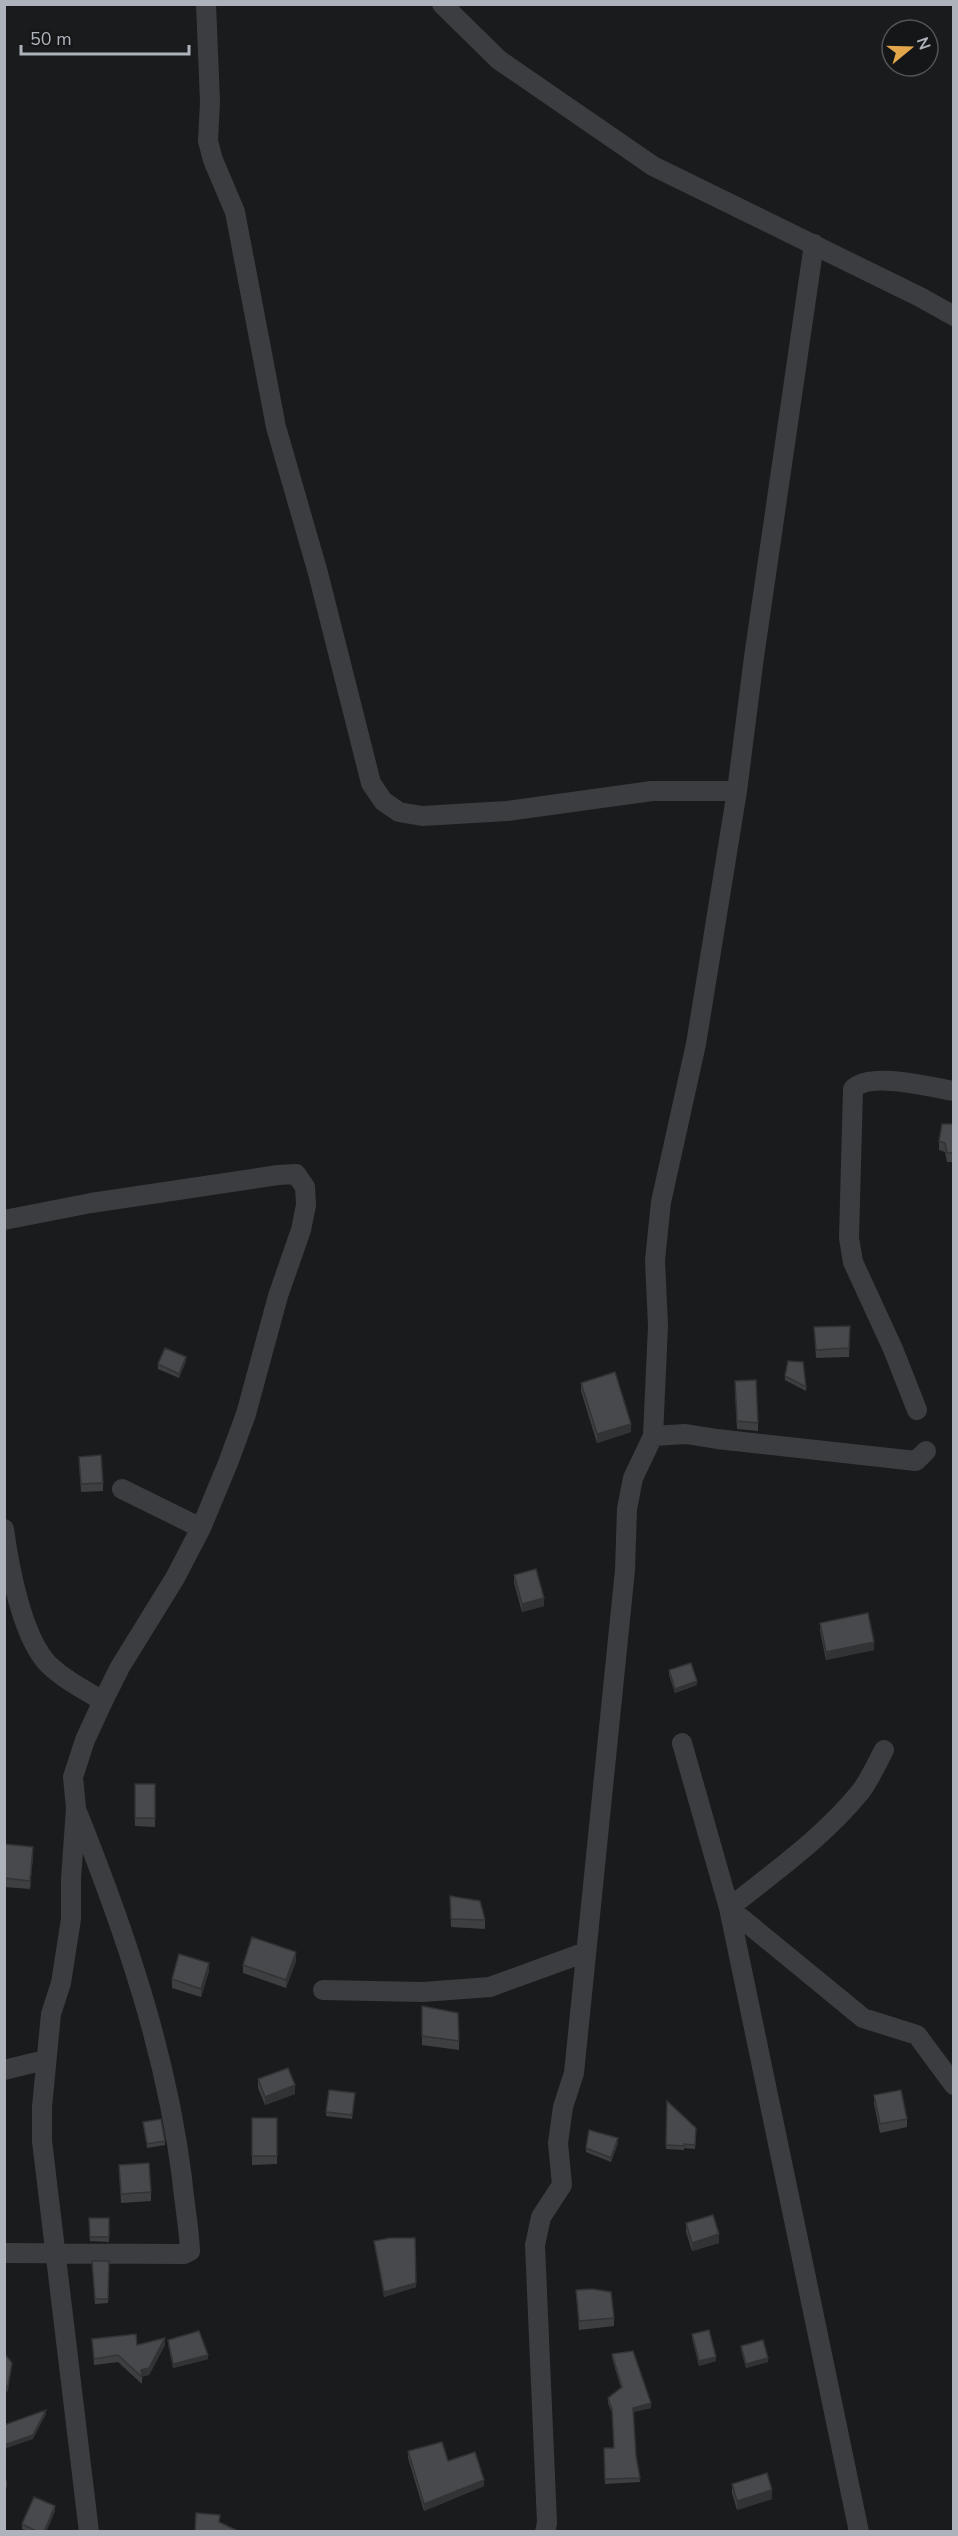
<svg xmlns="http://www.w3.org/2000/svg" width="958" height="2536" viewBox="0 0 958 2536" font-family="'Nunito Sans',sans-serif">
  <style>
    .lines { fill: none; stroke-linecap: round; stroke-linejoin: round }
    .minor { stroke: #3c3d41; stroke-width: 20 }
    .wall { fill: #3e3f41 }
    .shaded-wall { fill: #323335 }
    .building { fill: #48494c; stroke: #323335; stroke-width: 1.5 }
  </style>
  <rect width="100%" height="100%" fill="#1a1b1c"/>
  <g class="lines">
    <path class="minor" d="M 206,4 L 210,102 L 208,141 L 213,160 L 235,212 L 276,427 L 318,573 L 371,783 L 383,801 L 399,812 L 422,816 L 507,811 L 652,791 L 737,791
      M 442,4 L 499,60 L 653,166 L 920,297 L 954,316
      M 4,1220 L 91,1203 L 278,1175 L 296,1174 L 305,1187 L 306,1205 L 301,1230 L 278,1296 L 246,1414 L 228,1463 L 201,1528 L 175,1578 L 120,1667 L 103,1701 L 85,1740 L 73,1777 L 76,1808 L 71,1879 L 71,1919 L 61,1983 L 51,2014 L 42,2107 L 42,2141 L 89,2532
      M 917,1410 L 893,1349 L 853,1262 L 849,1238 L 853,1089 C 870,1071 930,1087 954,1091
      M 653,1436 L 658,1326 L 655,1260 L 661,1202 L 696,1044 L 737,791 L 754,657 L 814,244
      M 122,1489 L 201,1528
      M 4,1529 C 9,1566 22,1638 49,1665 C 65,1680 84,1690 103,1701
      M 682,1743 L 729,1908 L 859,2532
      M 884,1750 C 877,1763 870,1779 861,1791 C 825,1836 774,1872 729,1908 L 863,2018 L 917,2035 L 954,2085
      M 323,1990 L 423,1992 L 490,1987 L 586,1952
      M 4,2070 L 45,2060
      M 4,2253 L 184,2254 L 190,2251 C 189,2226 184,2202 182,2178 C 166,2051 125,1932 78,1814
      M 545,2532 L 547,2523 L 535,2245 L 541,2217 L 562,2185 L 558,2143 L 563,2107 L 574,2073 L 625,1570 L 627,1509 L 633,1478 L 653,1436 L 686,1434 L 717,1439 L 916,1461 L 926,1451"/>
  </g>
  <path class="wall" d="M 954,1124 L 954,1162 L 947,1162 L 945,1152 L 939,1150 L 939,1141 Z
    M 850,1326 L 849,1357 L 816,1358 L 814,1327 Z
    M 186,1361 L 179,1378 L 158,1369 L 158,1364 Z
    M 785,1376 L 806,1387 L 806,1391 L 785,1380 Z
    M 581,1383 L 631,1432 L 597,1443 L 581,1391 Z
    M 735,1389 L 758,1423 L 758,1431 L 737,1429 Z
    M 79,1457 L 103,1483 L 103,1491 L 81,1492 Z
    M 514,1575 L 544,1606 L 522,1612 L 514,1583 Z
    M 820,1623 L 874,1650 L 826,1660 L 820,1631 Z
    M 669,1670 L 697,1685 L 675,1693 L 669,1675 Z
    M 135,1784 L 155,1784 L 155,1827 L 135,1826 Z
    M 4,1844 L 33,1856 L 30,1889 L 4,1887 Z
    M 450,1896 L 485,1920 L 485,1929 L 451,1927 Z
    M 296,1961 L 286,1988 L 243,1973 L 243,1965 Z
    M 209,1971 L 201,1997 L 172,1988 L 172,1979 Z
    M 422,2006 L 459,2041 L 459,2050 L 422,2045 Z
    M 258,2079 L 295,2094 L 265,2105 L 258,2088 Z
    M 874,2095 L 907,2119 L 907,2127 L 880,2133 L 874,2104 Z
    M 355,2098 L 352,2119 L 326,2116 L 326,2112 Z
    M 667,2101 L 696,2128 L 695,2149 L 684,2148 L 684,2150 L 666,2149 Z
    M 252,2118 L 277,2118 L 277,2164 L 252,2165 Z
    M 143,2122 L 165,2141 L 165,2145 L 147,2148 Z
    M 618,2143 L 611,2162 L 586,2152 L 586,2148 Z
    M 119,2165 L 151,2192 L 151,2201 L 121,2203 Z
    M 89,2218 L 109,2218 L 109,2242 L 90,2241 Z
    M 686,2223 L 719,2243 L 692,2251 L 686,2232 Z
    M 374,2241 L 416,2287 L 384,2297 Z
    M 92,2261 L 109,2261 L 108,2303 L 95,2304 Z
    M 576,2290 L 614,2318 L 614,2326 L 579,2330 Z
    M 692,2334 L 716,2361 L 699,2366 L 692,2338 Z
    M 92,2339 L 137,2345 L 165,2345 L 149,2375 L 142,2376 L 142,2384 L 118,2362 L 94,2365 Z
    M 168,2340 L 208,2359 L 173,2368 L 168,2344 Z
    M 741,2346 L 768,2362 L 746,2368 L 741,2350 Z
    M 612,2354 L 651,2408 L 633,2412 L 636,2456 L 640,2482 L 605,2484 L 604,2448 L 614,2448 L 612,2413 L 608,2403 L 608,2398 L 621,2388 L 612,2358 Z
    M 408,2451 L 448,2461 L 484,2486 L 424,2511 L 408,2458 Z
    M 732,2484 L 772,2499 L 737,2510 L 732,2493 Z
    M 55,2511 L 46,2532 L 29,2532 L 22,2529 L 22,2524 Z"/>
  <path class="shaded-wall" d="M 186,1357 L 186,1361 L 179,1378 L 179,1374 Z
    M 631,1424 L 631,1432 L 597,1443 L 597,1434 Z
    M 544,1598 L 544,1606 L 522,1612 L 522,1604 Z
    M 874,1642 L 874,1650 L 826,1660 L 826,1652 Z
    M 697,1681 L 697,1685 L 675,1693 L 675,1689 Z
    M 33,1847 L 33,1856 L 30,1889 L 30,1881 Z
    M 296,1952 L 296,1961 L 286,1988 L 286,1980 Z
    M 209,1963 L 209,1971 L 201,1997 L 201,1989 Z
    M 295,2085 L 295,2094 L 265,2105 L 265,2097 Z
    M 618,2138 L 618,2143 L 611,2162 L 611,2158 Z
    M 719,2234 L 719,2243 L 692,2251 L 692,2243 Z
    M 416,2283 L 416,2287 L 384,2297 L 384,2292 Z
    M 165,2338 L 165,2345 L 149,2375 L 141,2377 L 141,2370 Z
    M 208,2355 L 208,2359 L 173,2368 L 173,2364 Z
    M 716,2357 L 716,2361 L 699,2366 L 699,2361 Z
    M 768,2358 L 768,2362 L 746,2368 L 746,2364 Z
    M 12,2363 L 8,2391 L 4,2393 L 4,2388 Z
    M 651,2403 L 651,2408 L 633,2412 L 633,2408 Z
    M 46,2410 L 46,2414 L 33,2439 L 4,2449 L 4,2445 Z
    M 7,2480 L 7,2487 L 4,2492 L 4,2484 Z
    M 484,2480 L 484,2486 L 424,2511 L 424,2504 Z
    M 772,2490 L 772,2499 L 737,2510 L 737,2501 Z
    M 55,2506 L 55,2511 L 46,2532 L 44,2532 Z"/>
  <path class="building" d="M 942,1124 L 954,1124 L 954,1153 L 947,1153 L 945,1143 L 939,1141 Z
    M 850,1326 L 849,1348 L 816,1350 L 814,1327 Z
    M 165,1348 L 186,1357 L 179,1374 L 158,1364 Z
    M 788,1361 L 803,1362 L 806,1387 L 785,1376 Z
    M 615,1372 L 631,1424 L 597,1434 L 581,1383 Z
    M 756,1380 L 758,1423 L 737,1421 L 735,1381 Z
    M 101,1455 L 103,1483 L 81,1484 L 79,1457 Z
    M 536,1569 L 544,1598 L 522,1604 L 514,1575 Z
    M 868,1613 L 874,1642 L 826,1652 L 820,1623 Z
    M 691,1663 L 697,1681 L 675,1689 L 669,1670 Z
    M 135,1784 L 155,1784 L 155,1818 L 135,1818 Z
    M 4,1844 L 33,1847 L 30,1881 L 4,1878 Z
    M 450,1896 L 480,1901 L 485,1920 L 451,1919 Z
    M 252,1937 L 296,1952 L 286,1980 L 243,1965 Z
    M 179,1954 L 209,1963 L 201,1989 L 172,1979 Z
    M 422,2006 L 458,2013 L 459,2041 L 422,2036 Z
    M 288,2068 L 295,2085 L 265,2097 L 258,2079 Z
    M 329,2090 L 355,2093 L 352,2115 L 326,2112 Z
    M 901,2090 L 907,2119 L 880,2124 L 874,2095 Z
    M 667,2101 L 696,2128 L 695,2145 L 684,2144 L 684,2146 L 666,2145 Z
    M 252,2118 L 277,2118 L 277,2156 L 252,2156 Z
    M 161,2119 L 165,2141 L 147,2144 L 143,2122 Z
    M 589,2130 L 618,2138 L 611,2158 L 586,2148 Z
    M 149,2163 L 151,2192 L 121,2194 L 119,2165 Z
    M 713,2215 L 719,2234 L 692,2243 L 686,2223 Z
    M 89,2218 L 109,2218 L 109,2237 L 90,2237 Z
    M 390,2238 L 415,2238 L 416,2283 L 384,2292 L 374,2241 Z
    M 92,2261 L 109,2261 L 108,2299 L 95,2299 Z
    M 592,2289 L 611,2292 L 614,2318 L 579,2321 L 576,2290 Z
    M 709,2330 L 716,2357 L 699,2361 L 692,2334 Z
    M 199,2331 L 208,2355 L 173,2364 L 168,2340 Z
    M 136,2334 L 137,2345 L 165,2338 L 149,2368 L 141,2370 L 142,2377 L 118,2355 L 94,2359 L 92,2339 Z
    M 763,2340 L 768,2358 L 746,2364 L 741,2346 Z
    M 633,2351 L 651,2403 L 633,2408 L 636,2456 L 640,2478 L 605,2479 L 604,2448 L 614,2448 L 612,2409 L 608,2398 L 622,2387 L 612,2354 Z
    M 4,2353 L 12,2363 L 8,2385 L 4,2388 Z
    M 46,2410 L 33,2435 L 4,2445 L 4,2425 Z
    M 442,2442 L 448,2461 L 475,2452 L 484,2480 L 424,2504 L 408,2451 Z
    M 767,2473 L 772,2490 L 737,2501 L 732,2484 Z
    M 34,2497 L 55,2506 L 44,2532 L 38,2532 L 22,2524 Z
    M 196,2513 L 220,2515 L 219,2522 L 240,2532 L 195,2532 Z"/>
  <rect width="958" height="2536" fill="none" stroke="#aeb3bb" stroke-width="12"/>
  <g transform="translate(910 48) rotate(71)"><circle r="28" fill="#151617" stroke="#525559" stroke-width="1.5"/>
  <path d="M0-4.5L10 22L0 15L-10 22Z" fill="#e4a64b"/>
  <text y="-9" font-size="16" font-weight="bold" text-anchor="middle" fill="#aeb3bb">N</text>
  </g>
  <path d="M21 45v9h168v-9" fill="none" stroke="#aeb3bb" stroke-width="3"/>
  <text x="30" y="45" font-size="18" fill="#aeb3bb" stroke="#151617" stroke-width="4.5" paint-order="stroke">50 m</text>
</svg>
